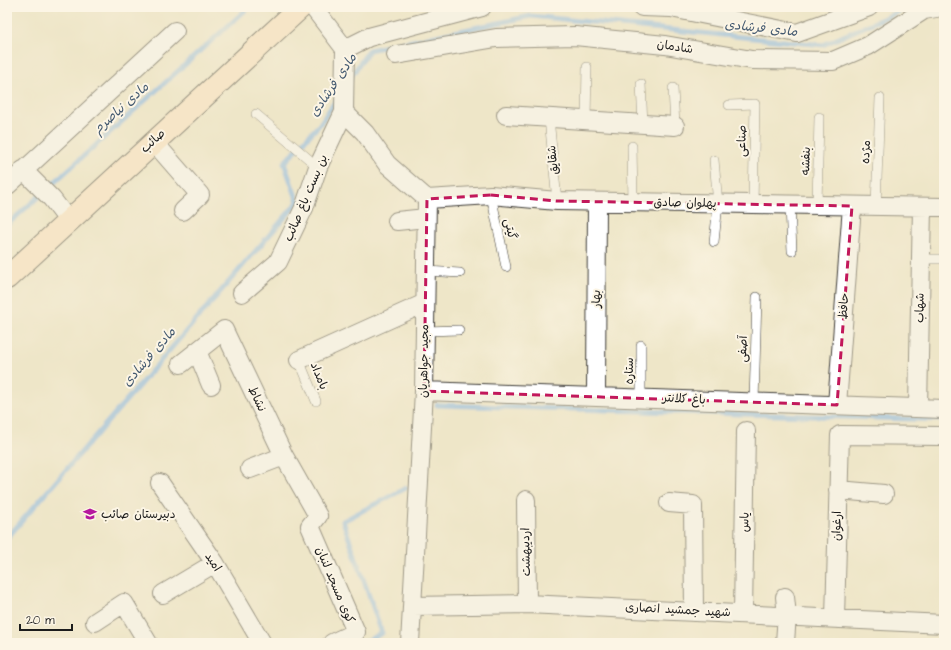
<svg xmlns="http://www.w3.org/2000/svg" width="951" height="650" viewBox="0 0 951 650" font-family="'Architects Daughter','Playpen Sans Arabic',sans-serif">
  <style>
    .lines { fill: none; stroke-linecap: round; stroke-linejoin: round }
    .stream { stroke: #7cb3eb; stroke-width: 5 }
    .service-casing { stroke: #3c3a36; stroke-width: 10 }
    .minor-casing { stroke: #3c3a36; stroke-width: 20 }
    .secondary-casing { stroke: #3c3a36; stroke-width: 24 }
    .service { stroke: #fff; stroke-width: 9 }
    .minor { stroke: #fff; stroke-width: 18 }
    .secondary { stroke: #fee5c5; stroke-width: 22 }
    .marked { fill: none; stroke: #c2185b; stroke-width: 3; stroke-dasharray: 8 5; stroke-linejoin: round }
    .labels { text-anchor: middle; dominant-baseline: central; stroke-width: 4; stroke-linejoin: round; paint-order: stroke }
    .street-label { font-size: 12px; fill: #1c1c1c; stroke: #fcf5e5 }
    .poi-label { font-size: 12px; fill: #1c1c1c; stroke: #fcf5e5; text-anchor: start }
    .water-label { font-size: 13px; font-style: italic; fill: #42586f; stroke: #fcf5e5 }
  </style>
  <rect width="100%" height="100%" fill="#fcf5e5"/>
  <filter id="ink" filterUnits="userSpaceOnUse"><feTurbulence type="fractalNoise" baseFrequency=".025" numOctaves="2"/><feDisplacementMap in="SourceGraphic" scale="8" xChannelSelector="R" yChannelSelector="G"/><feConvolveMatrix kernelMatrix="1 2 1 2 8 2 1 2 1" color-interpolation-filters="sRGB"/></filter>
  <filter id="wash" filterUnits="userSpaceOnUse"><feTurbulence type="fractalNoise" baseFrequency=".012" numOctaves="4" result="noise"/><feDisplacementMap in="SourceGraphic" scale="16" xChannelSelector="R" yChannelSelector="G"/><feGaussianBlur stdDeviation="0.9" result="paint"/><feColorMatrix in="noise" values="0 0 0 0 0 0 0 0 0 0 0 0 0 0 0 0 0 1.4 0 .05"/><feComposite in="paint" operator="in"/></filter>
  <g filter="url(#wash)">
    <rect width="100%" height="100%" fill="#eee6c8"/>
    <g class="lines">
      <path class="stream" d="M 350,78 L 369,50 L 531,16 L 823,45 L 909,7
        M 7,225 L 249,7
        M 437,405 L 944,420
        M 7,538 L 298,202 L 284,163 L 320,124 L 338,97
        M 363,643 L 382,633 L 343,521 L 406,488"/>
    </g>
  </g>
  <g filter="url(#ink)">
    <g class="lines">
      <g class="service-casing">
        <path id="service" d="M 641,84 L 643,124
          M 673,88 L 675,126
          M 729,105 L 755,104 L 753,204
          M 256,114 L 318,167
          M 549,118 L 557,201
          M 586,121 L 587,67
          M 632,146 L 633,202
          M 491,195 L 506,267
          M 790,205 L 792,251
          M 817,205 L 819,117
          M 876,206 L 880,98
          M 714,242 L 718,204 L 714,160
          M 921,259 L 944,259
          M 426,271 L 460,273
          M 425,331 L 459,330
          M 299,360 L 316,401
          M 641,397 L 641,345
          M 754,402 L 757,297"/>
      </g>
      <g class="minor-casing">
        <path id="minor" d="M 313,7 L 345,49
          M 642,7 L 671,8 L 797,33 L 869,7
          M 345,49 L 369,37 L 482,7
          M 396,55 L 496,38 L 575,36 L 665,45 L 752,60 L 833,61 L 868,46 L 924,10 L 942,7
          M 344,112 L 365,133 L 387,164 L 427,199 L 424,391 L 410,643
          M 506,115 L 675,126
          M 153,141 L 200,195 L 183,211
          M 23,170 L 52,199 L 68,220
          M 7,186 L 175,31
          M 427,199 L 491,195 L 557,201 L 944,207
          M 397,221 L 426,218
          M 242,293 L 278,262 L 304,208 L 318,167 L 344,112 L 345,49
          M 197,351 L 211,385
          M 299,360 L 425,303
          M 181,364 L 224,330 L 284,456 L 318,516 L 310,526 L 356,632 L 332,643
          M 424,391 L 944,409
          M 596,396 L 597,202
          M 837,405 L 852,206
          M 918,408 L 922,207
          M 250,469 L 284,456
          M 160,483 L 215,563 L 262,643
          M 838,490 L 884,494
          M 526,500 L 527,604
          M 669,503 L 693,505 L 694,611
          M 163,594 L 215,563
          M 412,606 L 527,604 L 944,624
          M 743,613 L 746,431
          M 835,618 L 840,435 L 944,436
          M 95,622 L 124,603 L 148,643
          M 785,642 L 787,615 L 785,597"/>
      </g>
      <g class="secondary-casing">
        <path id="secondary" d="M 7,278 L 301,7"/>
      </g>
      <use href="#service" class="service"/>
      <use href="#minor" class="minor"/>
      <use href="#secondary" class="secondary"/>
    </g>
  </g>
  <path d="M0 0H951V650H0ZM 491,195 L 557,201 L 852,206 L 837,405 L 424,391 L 427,199 Z" fill="#eee6c8" fill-opacity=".55" fill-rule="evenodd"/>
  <path class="marked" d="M 491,195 L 557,201 L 852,206 L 837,405 L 424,391 L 427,199 Z"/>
  <defs>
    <g id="school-bare" transform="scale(1.08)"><path d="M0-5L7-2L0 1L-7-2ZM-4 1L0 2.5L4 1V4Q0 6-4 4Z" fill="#b5179e" stroke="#fcf5e5" stroke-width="2.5" paint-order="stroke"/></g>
  </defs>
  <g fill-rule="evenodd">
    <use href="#school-bare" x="90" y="514"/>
  </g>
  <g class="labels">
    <g class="street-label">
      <text transform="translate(675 47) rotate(9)">شادمان</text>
      <text transform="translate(153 141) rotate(-43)">صائب</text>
      <text transform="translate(742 141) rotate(-89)">صناعی</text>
      <text transform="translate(866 152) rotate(-88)">مژده</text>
      <text transform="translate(553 160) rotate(-96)">شقایق</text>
      <text transform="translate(806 161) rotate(-88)">بنفشه</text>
      <text transform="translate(306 198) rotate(-67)">بن بست باغ صائب</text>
      <text transform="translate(685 203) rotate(1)">پهلوان صادق</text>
      <text transform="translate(510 229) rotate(78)">گیتی</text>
      <text transform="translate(596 299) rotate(-90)">بهار</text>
      <text transform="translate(844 306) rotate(-86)">حافظ</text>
      <text transform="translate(920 308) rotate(-89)">شهاب</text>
      <text transform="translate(743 349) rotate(-88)">آصفی</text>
      <text transform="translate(424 361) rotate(-89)">مجید جواهریان</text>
      <text transform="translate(629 371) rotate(-90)">ستاره</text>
      <text transform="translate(319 376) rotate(68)">بامداد</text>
      <text transform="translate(257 399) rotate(65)">نشاط</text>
      <text transform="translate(684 399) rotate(3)">باغ کلانتر</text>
      <text transform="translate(745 522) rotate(-89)">یاس</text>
      <text transform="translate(837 526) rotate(-89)">ارغوان</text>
      <text transform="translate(526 552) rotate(-91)">اردیبهشت</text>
      <text transform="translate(213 562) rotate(57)">امید</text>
      <text transform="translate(335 585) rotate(67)">کوی مسجد لنبان</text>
      <text transform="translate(678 610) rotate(3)">شهید جمشید انصاری</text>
    </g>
    <g class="poi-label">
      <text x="101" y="514">دبیرستان صائب</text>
    </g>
    <g class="water-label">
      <text transform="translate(761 28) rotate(6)">مادی فرشادی</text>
      <text transform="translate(333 85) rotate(-56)">مادی فرشادی</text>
      <text transform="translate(121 108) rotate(-42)">مادی نیاصرم</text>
      <text transform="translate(149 357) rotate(-49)">مادی فرشادی</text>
    </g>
  </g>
  <rect width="951" height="650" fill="none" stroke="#fcf5e5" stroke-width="24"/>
  <path d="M20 624v6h52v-6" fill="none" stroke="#1c1c1c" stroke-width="2"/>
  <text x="26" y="624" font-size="12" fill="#1c1c1c" stroke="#fcf5e5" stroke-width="3" paint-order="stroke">20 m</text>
</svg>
